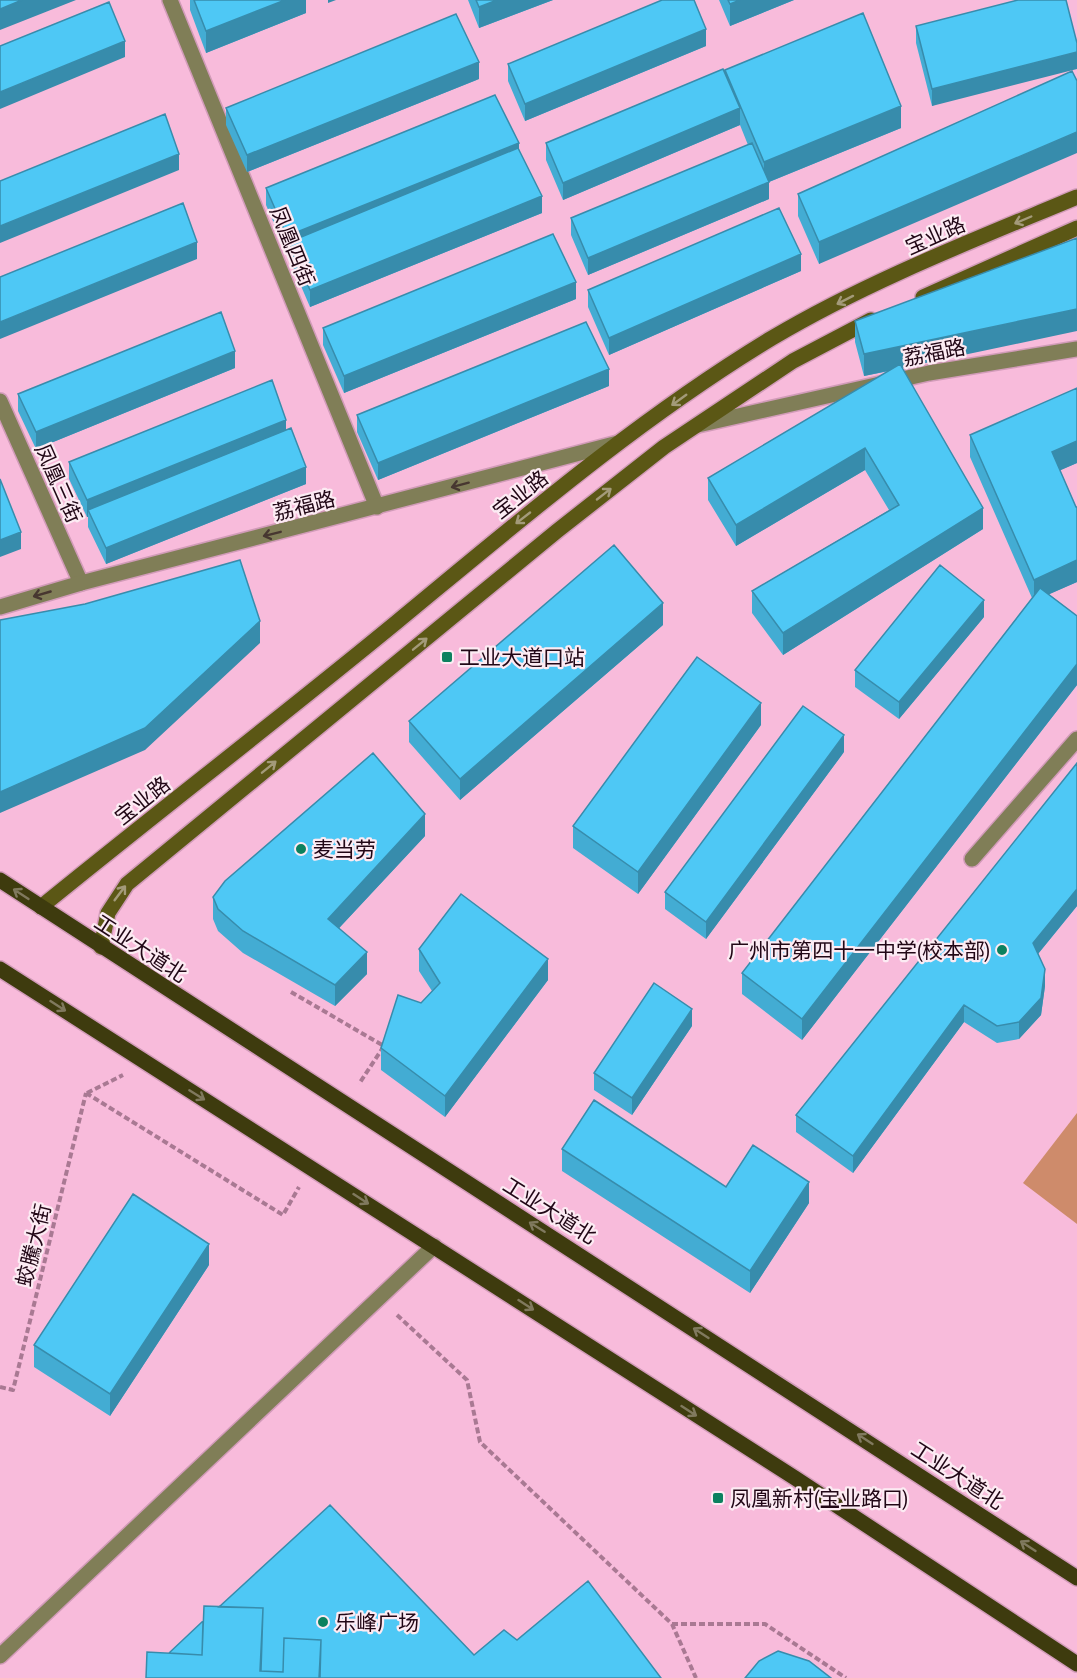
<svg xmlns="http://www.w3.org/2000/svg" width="1077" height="1678" viewBox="0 0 1077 1678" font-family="'Asap Condensed','Noto Sans SC',sans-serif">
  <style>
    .green { fill: #ce8b6b }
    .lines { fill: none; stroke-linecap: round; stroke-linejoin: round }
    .lane-casing { stroke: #d19bb8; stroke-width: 18 }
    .street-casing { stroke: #d19bb8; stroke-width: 18 }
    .secondary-casing { stroke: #d19bb8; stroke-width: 18 }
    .primary-casing { stroke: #d19bb8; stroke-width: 18 }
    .path { stroke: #a97993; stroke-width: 4; stroke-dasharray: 6 3; stroke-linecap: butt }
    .lane { stroke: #807e57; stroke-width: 15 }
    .street { stroke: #807e57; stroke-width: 15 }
    .secondary { stroke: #5b5715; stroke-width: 15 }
    .primary { stroke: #3e3b0e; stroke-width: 15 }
    .wall { fill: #43acd3 }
    .shaded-wall { fill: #378cac }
    .building { fill: #4ec8f5; stroke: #378cac; stroke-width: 1.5 }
    .oneway { stroke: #a39a79 }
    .oneway2 { stroke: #473730 }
    .oneway3 { stroke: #80795e }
    .poi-dot { fill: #0c815f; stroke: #fcebf3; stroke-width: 2 }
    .labels { text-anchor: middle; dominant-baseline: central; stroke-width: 4.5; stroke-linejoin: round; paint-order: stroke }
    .street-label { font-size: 21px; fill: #210716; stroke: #fcebf3 }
    .poi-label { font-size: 21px; fill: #210716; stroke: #fcebf3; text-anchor: start }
  </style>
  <rect width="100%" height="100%" fill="#f8bbdb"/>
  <path class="green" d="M 1077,1113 L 1077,1224 L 1023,1183 Z"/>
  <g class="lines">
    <g class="lane-casing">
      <path id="lane" d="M 170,0 L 377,507
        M 0,401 L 81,583
        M 972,859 L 1077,739"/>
    </g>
    <g class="street-casing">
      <path id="street" d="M 698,425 L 929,373 L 1077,349
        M 0,607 L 81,583 L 618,443
        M 0,1656 L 434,1246"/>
    </g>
    <g class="secondary-casing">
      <path id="secondary" d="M 923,297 L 1077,228
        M 41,907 C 159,811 280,718 398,621 C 518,522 638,419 772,338 C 868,281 974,240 1077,197
        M 101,947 L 108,913 L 127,884 L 557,531 L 664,447 L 793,361 L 871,320"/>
    </g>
    <g class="primary-casing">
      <path id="primary" d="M 0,880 L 1077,1578
        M 0,969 L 795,1478 L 1077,1664"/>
    </g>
    <path class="path" d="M 291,992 L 384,1046 L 359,1084
      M 86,1093 L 283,1215 L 299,1187
      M 87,1093 L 123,1075
      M 397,1315 L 467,1380 L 480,1442 L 672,1624 L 696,1678
      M 0,1387 L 13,1390 L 86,1093
      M 672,1624 L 765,1624 L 846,1678"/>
    <use href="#lane" class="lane"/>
    <use href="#street" class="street"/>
    <use href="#secondary" class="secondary"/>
    <use href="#primary" class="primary"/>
  </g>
  <path class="wall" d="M 190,0 L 306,0 L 306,13 L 206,53 L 190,10 Z
    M 468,0 L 553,0 L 479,28 Z
    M 719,0 L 794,0 L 730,26 Z
    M 916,26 L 1077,43 L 932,106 L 916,43 Z
    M 706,46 L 525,121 L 508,81 L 508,64 Z
    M 725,70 L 901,128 L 769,182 L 769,199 L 588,275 L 571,235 L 571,218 L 748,145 L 740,125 L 563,200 L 546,160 L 546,143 L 725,74 Z
    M 1072,71 L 819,264 L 798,216 L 798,194 Z
    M 479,79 L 247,172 L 226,125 L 226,108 Z
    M 519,149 L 542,213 L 310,307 L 289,258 L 289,253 L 287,253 L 266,205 L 266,188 Z
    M 801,271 L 609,355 L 588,307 L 588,290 Z
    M 576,299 L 344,393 L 323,345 L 323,328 Z
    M 855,321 L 902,368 L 983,529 L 783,655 L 752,613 L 752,591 L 889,510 L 865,470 L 736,546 L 708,500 L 708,478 L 889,371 L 864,376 L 855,342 Z
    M 235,368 L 36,449 L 18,411 L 18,394 Z
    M 609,386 L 378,480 L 357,432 L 357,415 Z
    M 286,430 L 306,484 L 106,564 L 88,527 L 88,517 L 87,517 L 69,479 L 69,462 Z
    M 970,435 L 1077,463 L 1060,470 L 1076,507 L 1077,507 L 1077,582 L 1049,594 L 1077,616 L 1077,685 L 802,1040 L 742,994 L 742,973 L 1032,598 L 970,457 Z
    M 984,617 L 899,719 L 855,687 L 855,670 Z
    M 663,625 L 460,800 L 409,742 L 409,721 Z
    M 761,725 L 638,894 L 573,848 L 573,826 Z
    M 844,752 L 706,939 L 665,909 L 665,892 Z
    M 1077,763 L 1077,906 L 1038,954 L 1045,986 L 1041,1015 L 1019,1039 L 997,1043 L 964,1022 L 853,1173 L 796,1132 L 796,1115 Z
    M 425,836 L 339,928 L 367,974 L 335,1006 L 243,953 L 218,931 L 213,919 L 213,897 Z
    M 419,949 L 548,980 L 445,1117 L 381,1070 L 381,1048 L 421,1003 L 432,991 L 419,971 Z
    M 692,1026 L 632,1115 L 594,1090 L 594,1073 Z
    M 562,1149 L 726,1187 L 809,1203 L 750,1293 L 562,1171 Z
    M 209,1265 L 110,1416 L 34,1367 L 34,1345 Z"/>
  <path class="shaded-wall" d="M 22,0 L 76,0 L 0,30 L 0,9 Z
    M 285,0 L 306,0 L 306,13 L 206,53 L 206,31 Z
    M 328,0 L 336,0 L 328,3 Z
    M 497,0 L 553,0 L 479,28 L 479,7 Z
    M 740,0 L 794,0 L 730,26 L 730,4 Z
    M 706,29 L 706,46 L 525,121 L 525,104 Z
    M 125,41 L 125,57 L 0,109 L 0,92 Z
    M 1077,52 L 1077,69 L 932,106 L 932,89 Z
    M 479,62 L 479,79 L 247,172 L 247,155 Z
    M 901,106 L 901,128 L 764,184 L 764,162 Z
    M 740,108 L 740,125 L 563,200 L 563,183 Z
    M 1077,132 L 1077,153 L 819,264 L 819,242 Z
    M 519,143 L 519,160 L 289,242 L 289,253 L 287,253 L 287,236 Z
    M 179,154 L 179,170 L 0,243 L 0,226 Z
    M 769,182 L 769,199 L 588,275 L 588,258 Z
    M 542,196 L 542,213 L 310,307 L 310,290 Z
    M 197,242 L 197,259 L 0,339 L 0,322 Z
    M 801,254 L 801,271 L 609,355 L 609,338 Z
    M 576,282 L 576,299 L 344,393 L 344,376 Z
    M 1077,309 L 1077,331 L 864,376 L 864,354 Z
    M 235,351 L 235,368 L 36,449 L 36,432 Z
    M 609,369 L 609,386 L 378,480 L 378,463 Z
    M 286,420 L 286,437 L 88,510 L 88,517 L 87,517 L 87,500 Z
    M 1077,441 L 1077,463 L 1052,474 L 1052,452 Z
    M 865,448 L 865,470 L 736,546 L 736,525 Z
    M 306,467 L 306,484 L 106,564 L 106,548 Z
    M 983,508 L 983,529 L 783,655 L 783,633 Z
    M 21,532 L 21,549 L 0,557 L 0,540 Z
    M 1077,560 L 1077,582 L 1034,601 L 1034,580 Z
    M 984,600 L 984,617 L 899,719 L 899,702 Z
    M 663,603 L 663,625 L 460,800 L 460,779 Z
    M 260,621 L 260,643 L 145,750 L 0,813 L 0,792 Z
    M 1077,664 L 1077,685 L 802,1040 L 802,1019 Z
    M 761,703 L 761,725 L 638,894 L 638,872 Z
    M 844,735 L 844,752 L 706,939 L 706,922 Z
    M 425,814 L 425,836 L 328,940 L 328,919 Z
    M 1077,889 L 1077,906 L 1033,960 L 1033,943 Z
    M 367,952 L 367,974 L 335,1006 L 335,985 Z
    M 548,959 L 548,980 L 445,1117 L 445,1096 Z
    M 1045,969 L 1045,986 L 1041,1015 L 1019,1039 L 1019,1022 Z
    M 964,1005 L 964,1022 L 853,1173 L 853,1156 Z
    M 692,1009 L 692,1026 L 632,1115 L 632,1098 Z
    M 809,1182 L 809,1203 L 750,1293 L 750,1271 Z
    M 209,1244 L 209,1265 L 110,1416 L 110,1394 Z"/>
  <path class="building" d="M 0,0 L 22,0 L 0,9 Z
    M 194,0 L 285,0 L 206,31 Z
    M 476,0 L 497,0 L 479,7 Z
    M 662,0 L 694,0 L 706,29 L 525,104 L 508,64 Z
    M 728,0 L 740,0 L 730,4 Z
    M 1018,0 L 1066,0 L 1077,43 L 1077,52 L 932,89 L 916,26 Z
    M 109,2 L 125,41 L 0,92 L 0,46 Z
    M 863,13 L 901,106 L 764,162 L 725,70 Z
    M 456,14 L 479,62 L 247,155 L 226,108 Z
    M 723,69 L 740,108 L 563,183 L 546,143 Z
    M 1072,71 L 1077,81 L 1077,132 L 819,242 L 798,194 Z
    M 495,95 L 519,143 L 287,236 L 266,188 Z
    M 165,114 L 179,154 L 0,226 L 0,181 Z
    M 752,143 L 769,182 L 588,258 L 571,218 Z
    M 518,148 L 542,196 L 310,290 L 289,242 Z
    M 183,203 L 197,242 L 0,322 L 0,277 Z
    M 779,208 L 801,254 L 609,338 L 588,290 Z
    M 553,234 L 576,282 L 344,376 L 323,328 Z
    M 1077,238 L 1077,309 L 864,354 L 855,321 Z
    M 221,312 L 235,351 L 36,432 L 18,394 Z
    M 586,322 L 609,369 L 378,463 L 357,415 Z
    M 900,364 L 983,508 L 783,633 L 752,591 L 899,505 L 865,448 L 736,525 L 708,478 Z
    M 272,380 L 286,420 L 87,500 L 69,462 Z
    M 1077,388 L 1077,441 L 1052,452 L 1076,507 L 1077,507 L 1077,560 L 1034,580 L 970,435 Z
    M 291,428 L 306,467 L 106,548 L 88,510 Z
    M 0,479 L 21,532 L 0,540 Z
    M 614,545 L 663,603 L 460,779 L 409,721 Z
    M 240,560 L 260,621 L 145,728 L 0,792 L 0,620 L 85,604 Z
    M 940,565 L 984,600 L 899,702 L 855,670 Z
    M 1040,588 L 1077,616 L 1077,664 L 802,1019 L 742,973 Z
    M 697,657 L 761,703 L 638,872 L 573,826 Z
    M 803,706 L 844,735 L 706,922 L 665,892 Z
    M 373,753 L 425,814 L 328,919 L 367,952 L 335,985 L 243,931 L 218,909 L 213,897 L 225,881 Z
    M 1077,763 L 1077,889 L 1033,943 L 1045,969 L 1041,998 L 1019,1022 L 997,1026 L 964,1005 L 853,1156 L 796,1115 Z
    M 461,894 L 548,959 L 445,1096 L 381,1048 L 398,995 L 421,1003 L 440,983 L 419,949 Z
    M 654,983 L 692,1009 L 632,1098 L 594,1073 Z
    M 594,1100 L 726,1187 L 753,1145 L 809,1182 L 750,1271 L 562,1149 Z
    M 133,1194 L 209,1244 L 110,1394 L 34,1345 Z
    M 330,1505 L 474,1655 L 504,1630 L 517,1640 L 588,1581 L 661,1678 L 320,1678 L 321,1640 L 284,1638 L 283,1672 L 261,1671 L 263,1608 L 219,1607 Z
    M 204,1606 L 263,1608 L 260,1671 L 283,1672 L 284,1638 L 321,1640 L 319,1678 L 146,1678 L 147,1652 L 202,1655 Z
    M 203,1621 L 202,1655 L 169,1653 Z
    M 778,1651 L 809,1661 L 831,1678 L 745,1678 L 759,1661 Z"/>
  <defs><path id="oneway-shaft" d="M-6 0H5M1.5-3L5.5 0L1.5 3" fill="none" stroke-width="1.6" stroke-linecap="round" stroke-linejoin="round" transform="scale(1.5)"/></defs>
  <g class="oneway">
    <use href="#oneway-shaft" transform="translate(1023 220) rotate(157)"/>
    <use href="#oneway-shaft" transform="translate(845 300) rotate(153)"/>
    <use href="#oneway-shaft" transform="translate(679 400) rotate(144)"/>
    <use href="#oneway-shaft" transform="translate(604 494) rotate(-38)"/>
    <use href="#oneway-shaft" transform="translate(523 518) rotate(142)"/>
    <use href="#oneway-shaft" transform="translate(420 644) rotate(-39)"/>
    <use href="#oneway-shaft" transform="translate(269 767) rotate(-39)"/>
    <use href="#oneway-shaft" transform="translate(120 893) rotate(-53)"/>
  </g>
  <g class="oneway2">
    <use href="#oneway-shaft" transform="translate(460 485) rotate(165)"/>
    <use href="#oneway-shaft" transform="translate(272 534) rotate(166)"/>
    <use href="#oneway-shaft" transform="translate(42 594) rotate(164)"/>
  </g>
  <g class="oneway3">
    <use href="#oneway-shaft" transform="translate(21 894) rotate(-147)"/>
    <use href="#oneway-shaft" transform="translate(58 1006) rotate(33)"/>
    <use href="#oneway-shaft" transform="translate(197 1095) rotate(32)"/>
    <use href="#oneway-shaft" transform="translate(361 1199) rotate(33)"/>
    <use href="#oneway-shaft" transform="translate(537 1227) rotate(-148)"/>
    <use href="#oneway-shaft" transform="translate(526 1305) rotate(33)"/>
    <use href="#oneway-shaft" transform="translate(701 1333) rotate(-147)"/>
    <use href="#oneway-shaft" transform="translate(689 1411) rotate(33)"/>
    <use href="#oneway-shaft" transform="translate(865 1439) rotate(-147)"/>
    <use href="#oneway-shaft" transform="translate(1028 1546) rotate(-147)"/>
  </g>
  <g class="poi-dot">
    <rect x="441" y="651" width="12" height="12" rx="3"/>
    <circle cx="301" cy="849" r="6"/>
    <circle cx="1002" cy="950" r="6"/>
    <rect x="712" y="1492" width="12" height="12" rx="3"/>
    <circle cx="323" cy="1622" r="6"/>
  </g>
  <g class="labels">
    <g class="street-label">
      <text transform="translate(935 235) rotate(-24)">宝业路</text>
      <text transform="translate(293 246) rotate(68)">凤凰四街</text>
      <text transform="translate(934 352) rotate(-11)">荔福路</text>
      <text transform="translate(59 483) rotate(66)">凤凰三街</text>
      <text transform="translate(520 494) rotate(-38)">宝业路</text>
      <text transform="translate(304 505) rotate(-14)">荔福路</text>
      <text transform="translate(142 800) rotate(-38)">宝业路</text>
      <text transform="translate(141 948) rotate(33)">工业大道北</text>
      <text transform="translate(550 1210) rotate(32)">工业大道北</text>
      <text transform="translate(33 1245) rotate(-76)">蛟騰大街</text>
      <text transform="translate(958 1475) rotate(33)">工业大道北</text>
    </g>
    <g class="poi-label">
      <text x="459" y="657">工业大道口站</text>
      <text x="313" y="849">麦当劳</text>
      <text x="990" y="950" text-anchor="end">广州市第四十一中学(校本部)</text>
      <text x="730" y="1498">凤凰新村(宝业路口)</text>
      <text x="335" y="1622">乐峰广场</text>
    </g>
  </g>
</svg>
